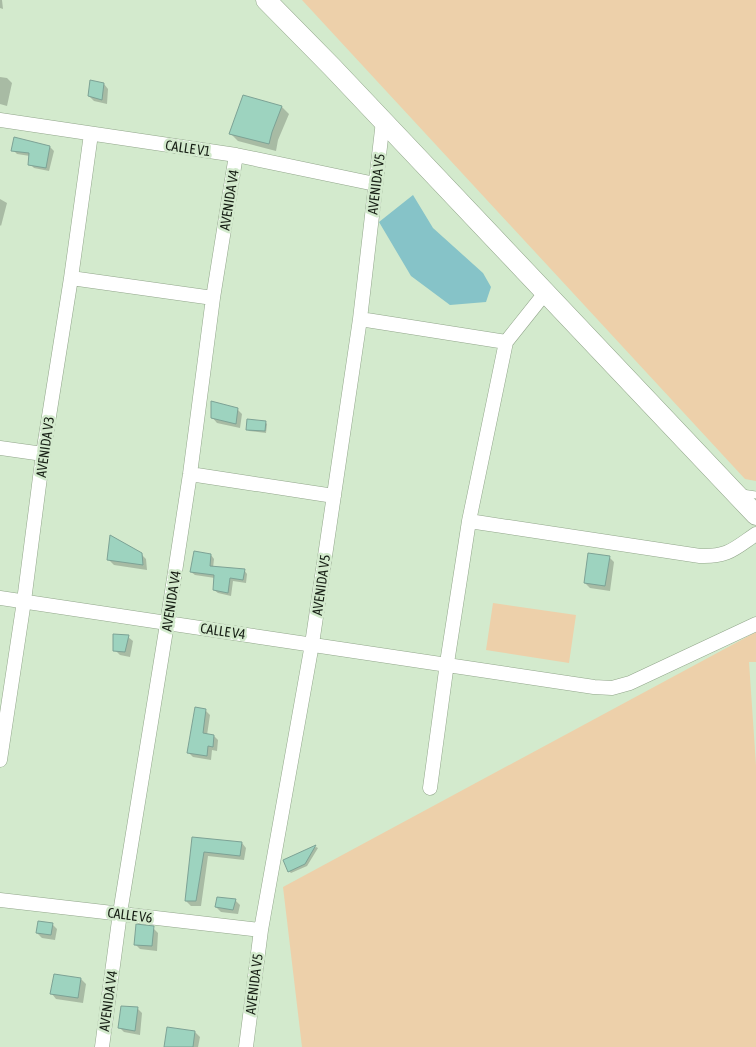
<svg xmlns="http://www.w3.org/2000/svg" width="756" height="1047" viewBox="0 0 756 1047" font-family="'Asap Condensed',sans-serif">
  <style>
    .green { fill: #edd0aa }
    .water { fill: #86c3c8 }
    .shadow { fill: #0003 }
    .building { fill: #9dd3bf; stroke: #7da295 }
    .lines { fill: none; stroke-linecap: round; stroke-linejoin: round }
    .lane-casing { stroke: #92a68b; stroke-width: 8 }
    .street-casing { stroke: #92a68b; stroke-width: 15 }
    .secondary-casing { stroke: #92a68b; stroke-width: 21 }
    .lane { stroke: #fff; stroke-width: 7 }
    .street { stroke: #fff; stroke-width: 14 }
    .secondary { stroke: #fff; stroke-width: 20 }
    .labels { text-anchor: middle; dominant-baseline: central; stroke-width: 5; stroke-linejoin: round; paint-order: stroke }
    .street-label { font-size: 14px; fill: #161e14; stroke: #d3eacd }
  </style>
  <rect width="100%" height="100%" fill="#d3eacd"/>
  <path class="green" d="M 302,0 L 756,0 L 756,481 L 745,479 Z
    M 493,603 L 576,615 L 569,663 L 486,650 Z
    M 756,632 L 756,662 L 749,662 L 756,765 L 756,1047 L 302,1047 L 283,887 Z"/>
  <path class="water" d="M 413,195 L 433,228 L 483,273 L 491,287 L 486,302 L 450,305 L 411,276 L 379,222 Z"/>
  <path class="shadow" d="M 0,0 L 2,0 L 3,9 L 0,8 Z
    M 0,77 L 7,78 L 12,83 L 7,106 L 0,104 Z
    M 104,84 L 108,89 L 107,104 L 94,101 L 89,96 Z
    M 244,97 L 282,107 L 289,114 L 278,140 L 276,151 L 238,141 L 231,134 Z
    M 50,147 L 54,151 L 49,171 L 34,168 L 30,164 L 30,156 L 17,154 L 13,150 Z
    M 0,199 L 7,203 L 1,226 L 0,225 Z
    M 237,409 L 242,414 L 240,428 L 217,423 L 212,417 Z
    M 265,422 L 267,424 L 266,433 L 249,431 L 247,429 Z
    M 141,554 L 146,559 L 147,570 L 114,565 L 109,560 Z
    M 211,555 L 214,559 L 213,568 L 244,570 L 247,574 L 246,583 L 233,581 L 231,596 L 218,593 L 214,590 L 215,578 L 195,575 L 191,572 Z
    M 609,557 L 614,562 L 610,591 L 590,588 L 585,583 Z
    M 128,637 L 133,641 L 130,657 L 120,655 L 115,650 Z
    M 205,710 L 210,715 L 207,735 L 214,736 L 218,740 L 217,751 L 212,750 L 211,760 L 193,757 L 188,752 Z
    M 193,839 L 242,843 L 246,848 L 244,860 L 208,856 L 201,906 L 191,906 L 186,901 Z
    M 316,847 L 318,848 L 307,866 L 291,873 L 289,871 L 284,860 Z
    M 235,900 L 240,905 L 238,914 L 221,912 L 216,907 Z
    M 52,924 L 57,929 L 55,940 L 42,938 L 37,933 Z
    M 153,928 L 158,933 L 157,951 L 140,949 L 135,944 Z
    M 81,979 L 86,984 L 83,1003 L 56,999 L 52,994 Z
    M 137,1008 L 142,1013 L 140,1035 L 124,1032 L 119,1027 Z
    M 195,1032 L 200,1037 L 198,1047 L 165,1047 Z"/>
  <path class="building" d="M 90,80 L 104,83 L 102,100 L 88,96 Z
    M 243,95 L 282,106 L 272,132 L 269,144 L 229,134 Z
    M 14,137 L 50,146 L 46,168 L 28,165 L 29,153 L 11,151 Z
    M 211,401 L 238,408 L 236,424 L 211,418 Z
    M 247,419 L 266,421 L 265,431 L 246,430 Z
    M 110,535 L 142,553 L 143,565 L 107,560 Z
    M 194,551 L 211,554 L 210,566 L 245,569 L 243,580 L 230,578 L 228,593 L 213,590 L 214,575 L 190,572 Z
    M 588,553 L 610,556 L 605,586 L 584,583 Z
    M 113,634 L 129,635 L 125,652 L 113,651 Z
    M 195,707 L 206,709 L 203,733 L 214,735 L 213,747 L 208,746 L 207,756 L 187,753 Z
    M 192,837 L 242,842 L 240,856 L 204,852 L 196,901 L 185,901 Z
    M 316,845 L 305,864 L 288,872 L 283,860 Z
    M 217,897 L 236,899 L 233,910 L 215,907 Z
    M 38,921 L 53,923 L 51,935 L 36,933 Z
    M 136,924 L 154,926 L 152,946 L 134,945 Z
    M 54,974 L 81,978 L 78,998 L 50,994 Z
    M 121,1006 L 138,1007 L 135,1031 L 118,1028 Z
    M 167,1027 L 195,1031 L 193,1047 L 164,1047 Z"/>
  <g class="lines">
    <g class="lane-casing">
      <path id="lane" d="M 742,493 L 756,495"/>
    </g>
    <g class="street-casing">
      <path id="street" d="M 0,120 L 236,155 L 375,184
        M 71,278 L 213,298
        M 360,319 L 506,342
        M 0,448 L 43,454
        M 190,474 L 334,496
        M 469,521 L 700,556 C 728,557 734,549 756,534
        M 0,598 L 594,687 L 612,688 L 630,683 L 756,624
        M 0,760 L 24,601 L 43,454 L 71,278 L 91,134
        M 430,788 L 447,663 L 469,521 L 506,342 L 545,293
        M 0,900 L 261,930
        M 102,1047 L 120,913 L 167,624 L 190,474 L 213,298 L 236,155
        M 246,1047 L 261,930 L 312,644 L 360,319 L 383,121"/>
    </g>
    <g class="secondary-casing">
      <path id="secondary" d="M 266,0 L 332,67 L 756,515"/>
    </g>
    <use href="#lane" class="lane"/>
    <use href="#street" class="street"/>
    <use href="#secondary" class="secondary"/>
  </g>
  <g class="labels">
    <g class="street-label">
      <text transform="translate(188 148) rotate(8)">CALLE V1</text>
      <text transform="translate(376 184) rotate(-83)">AVENIDA V5</text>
      <text transform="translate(229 200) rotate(-81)">AVENIDA V4</text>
      <text transform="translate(45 447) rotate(-82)">AVENIDA V3</text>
      <text transform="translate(321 585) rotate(-82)">AVENIDA V5</text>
      <text transform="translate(171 601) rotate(-81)">AVENIDA V4</text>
      <text transform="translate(223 631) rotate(8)">CALLE V4</text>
      <text transform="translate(130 915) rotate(7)">CALLE V6</text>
      <text transform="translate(254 984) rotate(-83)">AVENIDA V5</text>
      <text transform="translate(108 1001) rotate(-82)">AVENIDA V4</text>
    </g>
  </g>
</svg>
